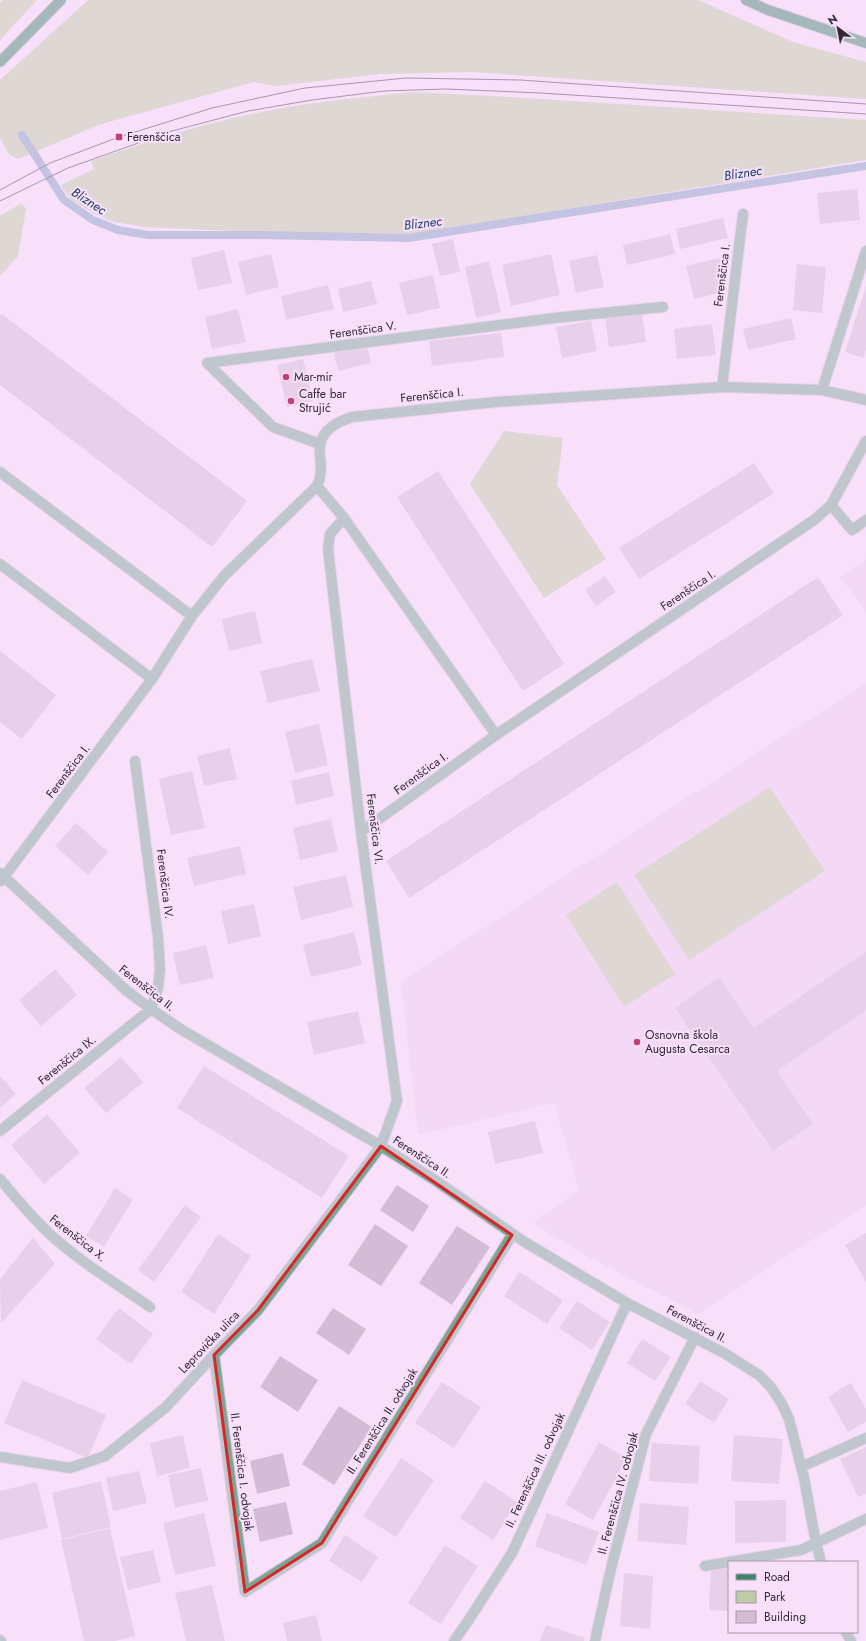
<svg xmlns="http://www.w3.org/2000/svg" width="866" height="1641" viewBox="0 0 866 1641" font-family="Jost,sans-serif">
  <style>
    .built { fill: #edd1f0 }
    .green { fill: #becca3 }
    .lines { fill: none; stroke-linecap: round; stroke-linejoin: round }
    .stream { stroke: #86a0c3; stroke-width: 8 }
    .building { fill: #d4bcd6 }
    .lane-casing { stroke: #d4bfd7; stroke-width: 12 }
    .street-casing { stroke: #d4bfd7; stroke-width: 12 }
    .secondary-casing { stroke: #d4bfd7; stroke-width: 12 }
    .lane { stroke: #7aa695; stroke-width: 10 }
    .street { stroke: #7aa695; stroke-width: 10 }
    .secondary { stroke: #3e856d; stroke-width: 10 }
    .tram { stroke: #483d49; stroke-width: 1 }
    .marked { fill: none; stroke: #d62828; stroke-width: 3; stroke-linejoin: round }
    .poi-dot { fill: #c53c76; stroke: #f8e0fb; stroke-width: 1.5 }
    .labels { text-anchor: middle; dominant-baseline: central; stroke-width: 4; stroke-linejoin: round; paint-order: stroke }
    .poi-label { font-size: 12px; fill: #312832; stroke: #f8e0fb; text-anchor: start }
    .street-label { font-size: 12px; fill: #312832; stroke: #f8e0fb }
    .water-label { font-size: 13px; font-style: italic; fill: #163b68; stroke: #f8e0fb }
  </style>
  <rect width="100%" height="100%" fill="#f8e0fb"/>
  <path class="built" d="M 866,559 L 866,612 L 840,577 Z
    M 866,683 L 866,1205 L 698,1314 L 583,1254 L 536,1225 L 534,1222 L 537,1219 L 579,1190 L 554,1103 L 418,1135 L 401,981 Z"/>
  <path class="green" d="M 3,0 L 37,0 L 0,40 L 0,3 Z
    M 88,0 L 698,0 L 793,42 L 866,62 L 866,99 L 472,72 L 380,74 L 276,86 L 254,82 L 101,124 L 18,159 L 9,154 L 0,138 L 0,80 Z
    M 413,92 C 564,99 715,111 866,120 L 866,160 L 407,235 L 393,236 L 302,234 L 145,227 L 115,222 L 95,214 L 70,199 L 61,185 L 94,169 L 91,161 C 150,141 210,121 272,110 C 319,101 366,97 413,92 Z
    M 22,203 L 26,209 L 18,256 L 0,276 L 0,216 Z
    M 504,431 L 563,438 L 557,485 L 606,559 L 544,598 L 470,484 Z
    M 770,787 L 825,871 L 689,960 L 634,875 Z
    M 617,882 L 675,974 L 624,1007 L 566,915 Z"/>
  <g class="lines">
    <path class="stream" d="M 22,135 L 64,200 L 93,220 L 118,230 L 148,235 L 259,235 L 409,238 L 866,166"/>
  </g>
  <path class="building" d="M 857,189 L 860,220 L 820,224 L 817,193 Z
    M 723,218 L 728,238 L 680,249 L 676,229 Z
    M 670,234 L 675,254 L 627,265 L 623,245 Z
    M 453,239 L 460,272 L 440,276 L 432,244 Z
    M 224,250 L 232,283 L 198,290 L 191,258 Z
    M 271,254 L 279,287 L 246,295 L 238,262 Z
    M 551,254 L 560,295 L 511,306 L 502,265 Z
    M 597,255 L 604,287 L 576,293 L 569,261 Z
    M 720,258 L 727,291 L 694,299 L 686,266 Z
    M 489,261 L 501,312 L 476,318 L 465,267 Z
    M 797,264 L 826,267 L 822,313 L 793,310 Z
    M 433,275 L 440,308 L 407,315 L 399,283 Z
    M 371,281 L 377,304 L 343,312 L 338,289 Z
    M 328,285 L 334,309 L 286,320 L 281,296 Z
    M 866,286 L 866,350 L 863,358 L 845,352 Z
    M 238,309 L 246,342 L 212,349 L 205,317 Z
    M 642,312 L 646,342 L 609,347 L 605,317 Z
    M 2,314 L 247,501 L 212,547 L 0,385 L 0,316 Z
    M 791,318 L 796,339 L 748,350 L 743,329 Z
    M 591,321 L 597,351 L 562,358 L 556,327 Z
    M 712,324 L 716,355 L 677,359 L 674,329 Z
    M 501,333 L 504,357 L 432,366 L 429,341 Z
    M 367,345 L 371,363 L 338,371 L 334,353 Z
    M 303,359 L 313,401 L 287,407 L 277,365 Z
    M 754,463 L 774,493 L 639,579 L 619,548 Z
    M 438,471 L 564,664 L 523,691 L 397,497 Z
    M 605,576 L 616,592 L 596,606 L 585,590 Z
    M 818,577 L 843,615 L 409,898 L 386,861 Z
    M 255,611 L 262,643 L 229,651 L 222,619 Z
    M 0,651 L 56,695 L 22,739 L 0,722 Z
    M 312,659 L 320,691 L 268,703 L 260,671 Z
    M 319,724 L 328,765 L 295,773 L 285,732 Z
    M 230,748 L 237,779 L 204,786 L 197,756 Z
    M 192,771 L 205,828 L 171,835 L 159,779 Z
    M 329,772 L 334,796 L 296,805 L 291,781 Z
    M 331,819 L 338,851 L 300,860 L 293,828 Z
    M 76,823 L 108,852 L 88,875 L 55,846 Z
    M 240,846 L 246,874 L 194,886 L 187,858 Z
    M 346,875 L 353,907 L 301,920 L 293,887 Z
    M 254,904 L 261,936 L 228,944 L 221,911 Z
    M 354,932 L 362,965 L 311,977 L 303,945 Z
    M 206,945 L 214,978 L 180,985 L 173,953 Z
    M 866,952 L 866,1010 L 777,1071 L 813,1124 L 773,1151 L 675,1008 L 719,977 L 754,1028 Z
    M 55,969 L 77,995 L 41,1026 L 19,1000 Z
    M 358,1011 L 365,1043 L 314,1055 L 307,1022 Z
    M 121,1057 L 143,1082 L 106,1113 L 84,1088 Z
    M 204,1066 L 349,1156 L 322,1198 L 177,1108 Z
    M 0,1076 L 16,1094 L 0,1108 Z
    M 47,1114 L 80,1153 L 44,1184 L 11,1145 Z
    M 535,1121 L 543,1153 L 495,1164 L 488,1132 Z
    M 397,1185 L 429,1206 L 413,1232 L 380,1210 Z
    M 115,1188 L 133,1199 L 104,1247 L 86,1236 Z
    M 185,1205 L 201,1217 L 154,1282 L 138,1270 Z
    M 375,1224 L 408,1246 L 381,1286 L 348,1265 Z
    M 457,1226 L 490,1247 L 452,1305 L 419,1283 Z
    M 866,1233 L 866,1282 L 845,1245 Z
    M 218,1234 L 251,1256 L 214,1314 L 181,1292 Z
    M 33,1238 L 55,1264 L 1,1323 L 0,1279 Z
    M 519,1272 L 563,1300 L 547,1324 L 504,1296 Z
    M 577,1301 L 610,1322 L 592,1350 L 559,1328 Z
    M 119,1308 L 153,1334 L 131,1364 L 96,1339 Z
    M 333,1308 L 366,1329 L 349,1355 L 316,1333 Z
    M 642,1339 L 671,1357 L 655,1381 L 627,1363 Z
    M 280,1356 L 318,1380 L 298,1412 L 260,1387 Z
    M 22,1380 L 106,1415 L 88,1458 L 4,1423 Z
    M 700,1381 L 729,1399 L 714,1423 L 685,1404 Z
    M 442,1382 L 481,1407 L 454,1448 L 415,1423 Z
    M 851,1383 L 866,1409 L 866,1422 L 848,1432 L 828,1397 Z
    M 339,1406 L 372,1427 L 334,1485 L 302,1464 Z
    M 183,1435 L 190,1468 L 157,1476 L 150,1443 Z
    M 734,1435 L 783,1439 L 779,1484 L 731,1481 Z
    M 599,1442 L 627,1458 L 593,1520 L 565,1504 Z
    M 652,1443 L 700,1446 L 698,1484 L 649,1481 Z
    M 866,1447 L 866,1494 L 858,1497 L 840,1459 Z
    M 283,1453 L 290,1486 L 257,1494 L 250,1461 Z
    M 401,1458 L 434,1480 L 396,1537 L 363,1516 Z
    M 201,1468 L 208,1500 L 175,1508 L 168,1475 Z
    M 139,1471 L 147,1503 L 113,1511 L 106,1478 Z
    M 101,1481 L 111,1527 L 62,1539 L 52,1493 Z
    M 485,1481 L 517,1502 L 493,1540 L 460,1518 Z
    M 37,1482 L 48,1528 L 0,1540 L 0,1491 Z
    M 786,1500 L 786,1542 L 735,1543 L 735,1501 Z
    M 286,1502 L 293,1534 L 260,1542 L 253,1509 Z
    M 640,1503 L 689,1507 L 686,1545 L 637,1541 Z
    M 204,1513 L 216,1566 L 175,1575 L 163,1523 Z
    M 547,1513 L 599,1532 L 586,1565 L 535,1546 Z
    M 110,1528 L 135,1636 L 115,1641 L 84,1641 L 61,1540 Z
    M 345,1535 L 378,1557 L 362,1582 L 329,1561 Z
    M 445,1545 L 478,1566 L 441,1624 L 408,1603 Z
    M 153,1550 L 161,1582 L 128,1590 L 120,1557 Z
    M 711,1568 L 729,1569 L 729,1611 L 709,1610 Z
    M 624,1573 L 653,1576 L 650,1629 L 620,1626 Z
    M 212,1585 L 225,1641 L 186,1641 L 175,1593 Z
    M 316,1615 L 322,1641 L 287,1641 L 283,1623 Z
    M 546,1625 L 585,1638 L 584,1641 L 540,1641 Z"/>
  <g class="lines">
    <g class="lane-casing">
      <path id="lane" d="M 831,505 L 852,530 L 866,520
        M 705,1566 L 801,1550 L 816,1543"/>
    </g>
    <g class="street-casing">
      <path id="street" d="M 722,387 L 743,214
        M 822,390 L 866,251
        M 320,444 L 273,427 L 207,363 L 554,318 L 663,307
        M 0,472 L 192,616
        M 317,486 L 344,518 L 496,735
        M 0,564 L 152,679
        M 361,832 L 496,735 L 814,520 L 831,505 L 866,441
        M 0,873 L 127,991 L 151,1009 L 182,1030 L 381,1146 L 435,1180 L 523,1241 L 627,1303 L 724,1353 L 759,1375 L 770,1386 L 781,1402 L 789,1419 L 804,1478 L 816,1543 L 821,1562
        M 1,881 L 152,679 L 192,616 L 224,576 L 317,486 C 322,475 321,468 320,456 C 317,433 333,423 352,417 L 496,402 L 722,387 L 822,390 L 866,400
        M 0,1131 L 151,1009 L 158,988 L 160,970 L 158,937 L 135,761
        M 0,1179 C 17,1199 33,1219 52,1236 C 82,1263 117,1284 150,1307
        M 214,1355 L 245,1592 L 322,1543 L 512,1235
        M 0,1457 L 70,1468 L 105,1456 L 166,1407 L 214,1355 L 258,1310 L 381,1146 L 397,1101 L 361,832 L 328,549 L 330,534 L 344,518
        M 801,1467 L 866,1438
        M 816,1543 L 866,1519
        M 846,1632 L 851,1641
        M 0,1640 L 1,1641
        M 454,1641 L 468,1621 L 512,1553 L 627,1303
        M 595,1641 L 611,1568 L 646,1434 L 695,1337"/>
    </g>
    <g class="secondary-casing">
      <path id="secondary" d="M 746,0 L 768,10 L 866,43
        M 0,62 L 61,0"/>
    </g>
    <use href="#lane" class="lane"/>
    <use href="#street" class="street"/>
    <use href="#secondary" class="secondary"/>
    <path class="tram" d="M 0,190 L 50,163 L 119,137 L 212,108 L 305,88 L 406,78 L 520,80 L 866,104
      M 0,201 L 68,168 L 172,131 L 248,111 L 312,100 L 384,91 L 446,89 L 541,93 L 866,114"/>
  </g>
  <path d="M0 0H866V1641H0ZM 381,1146 L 512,1235 L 322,1543 L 245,1592 L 214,1355 L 258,1310 Z" fill="#f8e0fb" fill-opacity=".55" fill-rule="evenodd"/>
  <path class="marked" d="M 381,1146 L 512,1235 L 322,1543 L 245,1592 L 214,1355 L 258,1310 Z"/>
  <g class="poi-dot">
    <rect x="115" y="133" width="8" height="8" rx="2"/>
    <circle cx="286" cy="377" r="4"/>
    <circle cx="291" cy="401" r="4"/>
    <circle cx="637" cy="1042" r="4"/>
  </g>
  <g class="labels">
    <g class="poi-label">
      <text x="127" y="137">Ferenščica</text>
      <text x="294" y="377">Mar-mir</text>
      <text x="299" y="394">Caffe bar<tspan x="299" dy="14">Strujić</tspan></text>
      <text x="645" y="1035">Osnovna škola<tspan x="645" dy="14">Augusta Cesarca</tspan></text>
    </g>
    <g class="street-label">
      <text transform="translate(722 275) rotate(-83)">Ferenščica I.</text>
      <text transform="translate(363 330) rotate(-8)">Ferenščica V.</text>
      <text transform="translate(432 395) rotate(-6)">Ferenščica I.</text>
      <text transform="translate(688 590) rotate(-34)">Ferenščica I.</text>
      <text transform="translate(68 771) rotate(-53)">Ferenščica I.</text>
      <text transform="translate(421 773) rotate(-36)">Ferenščica I.</text>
      <text transform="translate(375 829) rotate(83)">Ferenščica VI.</text>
      <text transform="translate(165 884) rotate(83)">Ferenščica IV.</text>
      <text transform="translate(147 988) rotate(38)">Ferenščica II.</text>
      <text transform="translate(67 1060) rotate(-39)">Ferenščica IX.</text>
      <text transform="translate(422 1157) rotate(33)">Ferenščica II.</text>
      <text transform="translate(78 1238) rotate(38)">Ferenščica X.</text>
      <text transform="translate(697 1324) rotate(28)">Ferenščica II.</text>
      <text transform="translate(209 1342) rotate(-46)">Leprovička ulica</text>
      <text transform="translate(382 1421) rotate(-58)">II. Ferenščica II. odvojak</text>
      <text transform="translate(535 1470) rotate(-65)">II. Ferenščica III. odvojak</text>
      <text transform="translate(242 1472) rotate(83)">II. Ferenščica I. odvojak</text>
      <text transform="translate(618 1493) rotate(-75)">II. Ferenščica IV. odvojak</text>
    </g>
    <g class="water-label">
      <text transform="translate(743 173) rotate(-9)">Bliznec</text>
      <text transform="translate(89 201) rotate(33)">Bliznec</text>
      <text transform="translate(423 223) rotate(-7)">Bliznec</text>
    </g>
  </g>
  <rect x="728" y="1561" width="130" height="72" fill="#f8e0fb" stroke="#a896ab"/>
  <rect x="736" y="1574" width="20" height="6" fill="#3e856d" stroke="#a896ab"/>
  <text x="764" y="1581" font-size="12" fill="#312832">Road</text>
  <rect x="736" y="1591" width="20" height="12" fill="#becca3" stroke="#a896ab"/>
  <text x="764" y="1601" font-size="12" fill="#312832">Park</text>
  <rect x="736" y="1611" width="20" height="12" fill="#d4bcd6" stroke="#a896ab"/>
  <text x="764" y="1621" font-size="12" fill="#312832">Building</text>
  <g transform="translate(838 28) rotate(328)" stroke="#f8e0fb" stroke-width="3" paint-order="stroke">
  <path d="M0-3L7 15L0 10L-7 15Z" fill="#312832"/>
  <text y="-6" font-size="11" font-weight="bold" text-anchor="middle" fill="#312832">N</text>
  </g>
</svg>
